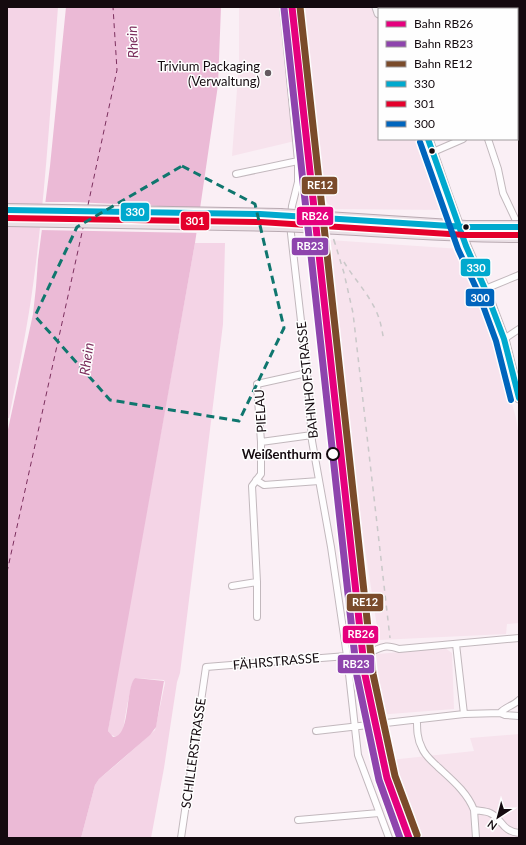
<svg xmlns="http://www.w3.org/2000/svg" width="526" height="845" viewBox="0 0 526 845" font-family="Lato,sans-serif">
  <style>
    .built { fill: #f7e3ed }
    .green { fill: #f4d4e6 }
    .water { fill: #ebbad6 }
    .pier { fill: #faeff5 }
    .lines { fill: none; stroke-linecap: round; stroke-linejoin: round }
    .ferry { stroke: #7c2f5e; stroke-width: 1; stroke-dasharray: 5 4; stroke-linecap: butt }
    .street-casing { stroke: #c2b8bd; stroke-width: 8 }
    .secondary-casing { stroke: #c2b8bd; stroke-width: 11 }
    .highway-casing { stroke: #b9aab2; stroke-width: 14 }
    .street { stroke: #fefdfe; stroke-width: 6 }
    .secondary { stroke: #f8f4f7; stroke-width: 9 }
    .highway { stroke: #eadfe5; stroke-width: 12 }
    .rail { stroke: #cac8c9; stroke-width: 1.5; stroke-dasharray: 5 5; stroke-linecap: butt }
    .highway-bridge-casing { stroke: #b9aab2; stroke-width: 14; stroke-linecap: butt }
    .highway-bridge { stroke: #eadfe5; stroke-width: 12 }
    .bus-1-casing { stroke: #fefefe; stroke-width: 9 }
    .bus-2-casing { stroke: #fefefe; stroke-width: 9 }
    .bus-3-casing { stroke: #fefefe; stroke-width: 9 }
    .bus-1 { stroke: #00a9ce; stroke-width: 6 }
    .bus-2 { stroke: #e4002b; stroke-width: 6 }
    .bus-3 { stroke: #0065bd; stroke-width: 6 }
    .rail-1-casing { stroke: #fefefe; stroke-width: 10 }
    .rail-2-casing { stroke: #fefefe; stroke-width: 10 }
    .rail-3-casing { stroke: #fefefe; stroke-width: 10 }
    .rail-1 { stroke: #e5007d; stroke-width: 7 }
    .rail-2 { stroke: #8e44ad; stroke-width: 7 }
    .rail-3 { stroke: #7a4b2a; stroke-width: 7 }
    .marked { fill: none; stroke: #0f766e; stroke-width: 3; stroke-dasharray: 8 5; stroke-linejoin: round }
    .poi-dot { fill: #645a60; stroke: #fefefe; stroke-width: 1.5 }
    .bus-dot { fill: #140a0f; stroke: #fefefe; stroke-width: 1.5 }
    .stop-dot { fill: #fefefe; stroke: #140a0f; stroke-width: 2 }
    .labels { text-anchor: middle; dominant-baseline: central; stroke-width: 3; stroke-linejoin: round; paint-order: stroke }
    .poi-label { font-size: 13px; fill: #140a0f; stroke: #fefefe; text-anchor: end }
    .street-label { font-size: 13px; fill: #140a0f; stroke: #fefefe }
    .stop-label { font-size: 13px; font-weight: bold; fill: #140a0f; stroke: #fefefe; text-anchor: end }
    .water-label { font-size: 14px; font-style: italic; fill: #7c2f5e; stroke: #fefefe }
    .line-badge { stroke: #fefefe; stroke-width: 1.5 }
    .badge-label { font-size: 11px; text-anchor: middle; font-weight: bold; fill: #fff }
  </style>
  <rect width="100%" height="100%" fill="#faeff5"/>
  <path class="built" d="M 239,7 L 282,7 L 295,141 L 232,156 L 239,63 Z
    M 300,7 L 373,7 L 379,23 L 379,139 L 423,139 L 448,210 L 332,209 L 326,201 L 320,181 Z
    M 329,240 L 461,249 L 494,340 L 516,418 L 519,437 L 519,623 L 507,624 L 506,634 L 379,640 L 354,476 Z
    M 445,648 L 452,653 L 454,709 L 377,715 L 370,683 L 367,655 Z
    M 519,734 L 517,838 L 416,838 L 393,777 L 390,760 L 474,751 L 470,738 Z"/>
  <path class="green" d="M 7,7 L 58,7 C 51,97 46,189 34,278 C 28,325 18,372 9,418 L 7,418 Z
    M 195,243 L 225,243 L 223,324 L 180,673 L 177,682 L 164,768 L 151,838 L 81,838 L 95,785 L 99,779 L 117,764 L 155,730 L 165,683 L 164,680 L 135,678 C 130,683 125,720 123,730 L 121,734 L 117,737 L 111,735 L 108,731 L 116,681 Z"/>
  <path class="water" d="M 66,7 L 221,7 L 218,85 L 195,243 L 108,731 L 113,737 C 131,737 125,688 135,678 L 164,681 L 156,727 L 150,735 L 99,779 L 95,785 L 81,838 L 7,838 L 7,434 L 33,314 L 36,287 L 38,260 L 50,166 Z"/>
  <path class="pier" d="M 44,202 L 74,202 L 202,208 L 199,233 L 40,230 Z"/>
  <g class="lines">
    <path class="ferry" d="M 88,205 L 117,70 L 113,7
      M 7,572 L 83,228"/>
    <g class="street-casing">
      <path id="street" d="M 283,7 L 298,161 L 298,182 L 292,206 L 290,225 L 307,373 L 312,441 L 331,547 L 347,656 L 358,755 L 389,838
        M 488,139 L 498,169 L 503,193 L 519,227
        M 433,152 L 463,139
        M 236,174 L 298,161
        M 485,289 L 519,275
        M 504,339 L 519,329
        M 261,442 L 312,435
        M 256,480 L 264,485 L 319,481
        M 232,586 L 257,582
        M 257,617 L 257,582 L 252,486 L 261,474 L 261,442 L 257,384 L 307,373
        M 456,644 L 464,714
        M 373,651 C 385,646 387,645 399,649 L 519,638
        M 500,713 C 505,707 513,706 519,700
        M 417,720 C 417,729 417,739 422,748 C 425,756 432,761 438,767 C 452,780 467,792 474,810 C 479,811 486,811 490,813 C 503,819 501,831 519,833
        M 316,731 L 464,714 L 500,713 L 505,715 L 519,716
        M 474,810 L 476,838
        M 298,820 L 379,813
        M 181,838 L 206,667 L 347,656"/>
    </g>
    <g class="secondary-casing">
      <path id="secondary" d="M 377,7 L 379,13
        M 428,139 L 446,191 L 466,246 L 485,289 L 504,339 L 519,398"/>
    </g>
    <g class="highway-casing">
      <path id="highway" d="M 7,210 L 280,215
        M 7,220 L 279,225"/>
    </g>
    <use href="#street" class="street"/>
    <use href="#secondary" class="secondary"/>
    <use href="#highway" class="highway"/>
    <path class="rail" d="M 298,7 L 315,158
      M 311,152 L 320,195 L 335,244
      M 334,240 L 344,273 L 353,313 L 390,638
      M 344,262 C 354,279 369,294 377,313 C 381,322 382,331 384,341"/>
    <g class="highway-bridge-casing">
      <path id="highway-bridge" d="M 280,215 L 466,227 L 519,227
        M 279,225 C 359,228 439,236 519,236"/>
    </g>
    <use href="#highway-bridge" class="highway-bridge"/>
    <g class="bus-1-casing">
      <path id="bus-1" d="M 428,139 L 466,246 L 485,289 L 504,339 L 519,398
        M 7,210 L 260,214 L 466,227 L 519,227"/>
    </g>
    <g class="bus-2-casing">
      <path id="bus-2" d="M 7,218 L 260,222 L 465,235 L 519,235"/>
    </g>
    <g class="bus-3-casing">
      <path id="bus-3" d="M 420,142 L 458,249 L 478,292 L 496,341 L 511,400"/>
    </g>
    <use href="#bus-1" class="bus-1"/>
    <use href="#bus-2" class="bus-2"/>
    <use href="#bus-3" class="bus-3"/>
    <g class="rail-1-casing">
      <path id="rail-1" d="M 292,7 L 365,675 L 387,778 L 409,838"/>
    </g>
    <g class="rail-2-casing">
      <path id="rail-2" d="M 284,8 L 357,676 L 379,780 L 400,838"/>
    </g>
    <g class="rail-3-casing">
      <path id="rail-3" d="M 300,7 L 373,674 L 395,776 L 417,835"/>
    </g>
    <use href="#rail-1" class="rail-1"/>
    <use href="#rail-2" class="rail-2"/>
    <use href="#rail-3" class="rail-3"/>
  </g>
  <path class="marked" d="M 182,166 L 255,204 L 284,328 L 239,421 L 110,400 L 35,316 L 77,227 Z"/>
  <circle class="poi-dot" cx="268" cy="73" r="4"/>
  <g class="bus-dot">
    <circle cx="432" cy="151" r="3.5"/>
    <circle cx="466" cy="227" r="3.5"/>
  </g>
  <circle class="stop-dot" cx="333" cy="454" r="6"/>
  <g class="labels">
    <g class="poi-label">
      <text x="260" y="66">Trivium Packaging<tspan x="260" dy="15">(Verwaltung)</tspan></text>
    </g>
    <g class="street-label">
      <text transform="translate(307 380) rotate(-96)">BAHNHOFSTRASSE</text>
      <text transform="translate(260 411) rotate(-93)">PIELAU</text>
      <text transform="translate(276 661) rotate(-5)">FÄHRSTRASSE</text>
      <text transform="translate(193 753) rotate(-82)">SCHILLERSTRASSE</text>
    </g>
    <g class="stop-label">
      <text x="322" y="454">Weißenthurm</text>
    </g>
    <g class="water-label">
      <text transform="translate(132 42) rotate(-93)">Rhein</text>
      <text transform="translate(86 359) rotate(-82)">Rhein</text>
    </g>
  </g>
  <g class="line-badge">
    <rect x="301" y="176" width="37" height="19" rx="4" fill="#7a4b2a"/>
    <rect x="120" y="202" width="30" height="20" rx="4" fill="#00a9ce"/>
    <rect x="296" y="206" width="38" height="20" rx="4" fill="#e5007d"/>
    <rect x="180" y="211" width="30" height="20" rx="4" fill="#e4002b"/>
    <rect x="291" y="237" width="38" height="19" rx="4" fill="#8e44ad"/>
    <rect x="460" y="258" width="31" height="19" rx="4" fill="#00a9ce"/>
    <rect x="465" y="288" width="30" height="19" rx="4" fill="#0065bd"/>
    <rect x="346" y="593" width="38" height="19" rx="4" fill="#7a4b2a"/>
    <rect x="342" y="625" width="37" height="19" rx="4" fill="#e5007d"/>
    <rect x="337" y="654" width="38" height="20" rx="4" fill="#8e44ad"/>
  </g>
  <g class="badge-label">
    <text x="320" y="189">RE12</text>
    <text x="135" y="216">330</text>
    <text x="315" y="220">RB26</text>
    <text x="195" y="225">301</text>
    <text x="310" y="250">RB23</text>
    <text x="476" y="272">330</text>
    <text x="480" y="302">300</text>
    <text x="365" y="606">RE12</text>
    <text x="361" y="638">RB26</text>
    <text x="356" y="668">RB23</text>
  </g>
  <rect width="526" height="845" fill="none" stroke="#140a0f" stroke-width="16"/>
  <rect x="378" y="8" width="140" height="132" fill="#fefefe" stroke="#a09c9e"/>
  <rect x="386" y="21" width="20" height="6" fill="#e5007d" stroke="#a09c9e"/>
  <text x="414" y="28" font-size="12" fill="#140a0f">Bahn RB26</text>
  <rect x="386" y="41" width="20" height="6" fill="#8e44ad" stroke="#a09c9e"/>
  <text x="414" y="48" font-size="12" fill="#140a0f">Bahn RB23</text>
  <rect x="386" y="61" width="20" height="6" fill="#7a4b2a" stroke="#a09c9e"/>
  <text x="414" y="68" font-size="12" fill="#140a0f">Bahn RE12</text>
  <rect x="386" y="81" width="20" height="6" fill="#00a9ce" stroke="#a09c9e"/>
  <text x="414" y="88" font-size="12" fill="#140a0f">330</text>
  <rect x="386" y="101" width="20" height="6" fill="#e4002b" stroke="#a09c9e"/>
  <text x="414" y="108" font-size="12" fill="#140a0f">301</text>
  <rect x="386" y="121" width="20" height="6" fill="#0065bd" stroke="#a09c9e"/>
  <text x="414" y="128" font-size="12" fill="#140a0f">300</text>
  <g transform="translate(498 817) rotate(216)" stroke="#fefefe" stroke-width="3" paint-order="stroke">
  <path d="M0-3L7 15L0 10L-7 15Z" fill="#140a0f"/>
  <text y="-6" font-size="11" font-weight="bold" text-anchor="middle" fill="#140a0f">N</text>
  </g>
</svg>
